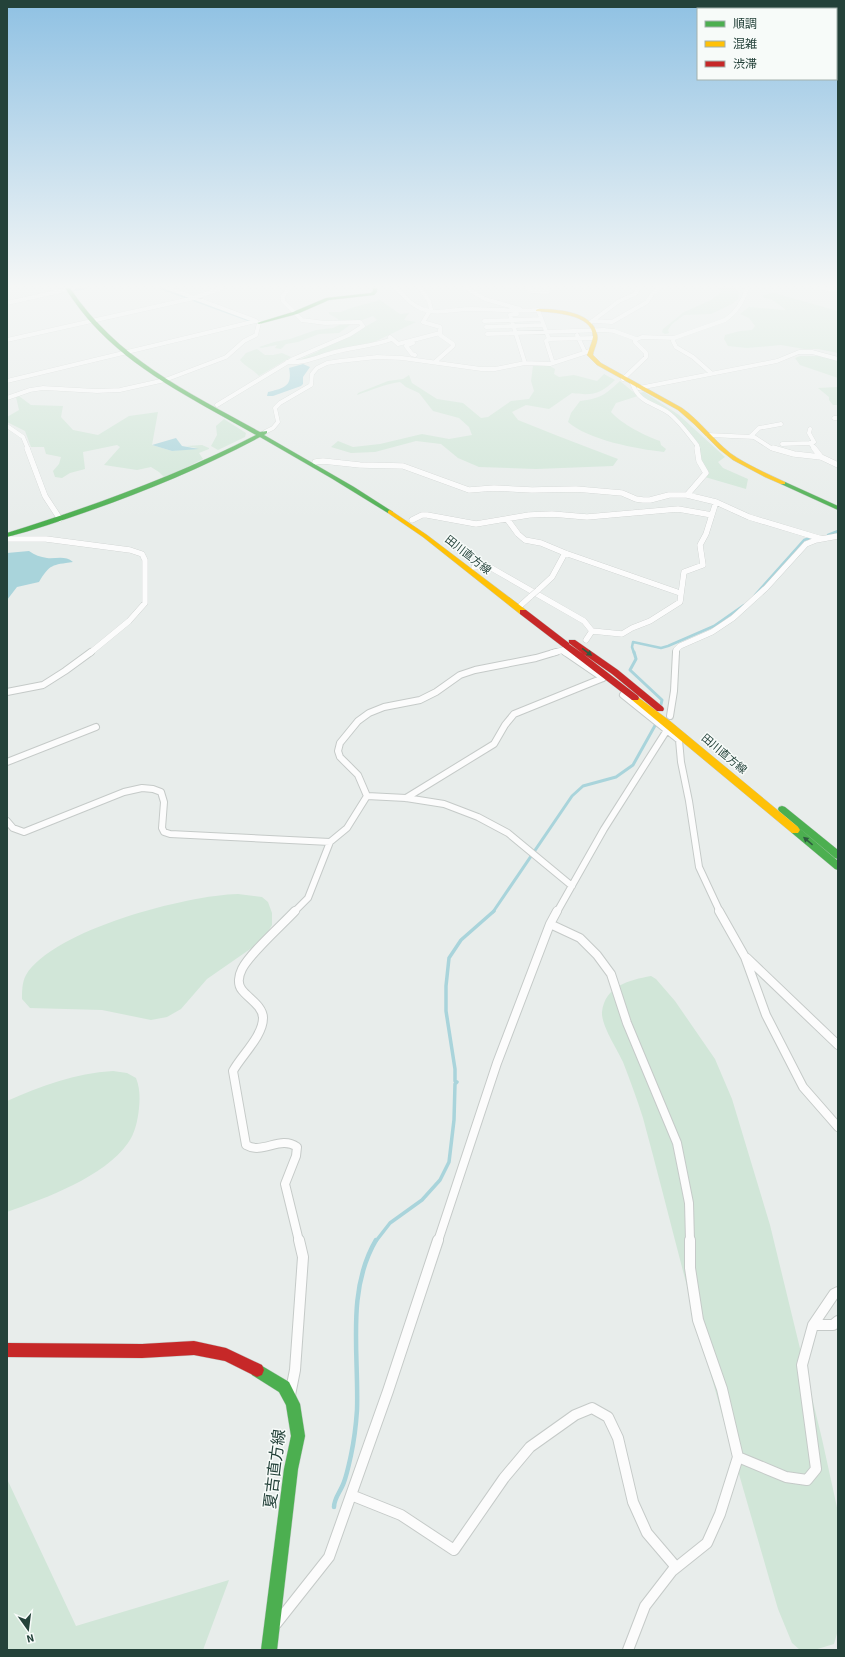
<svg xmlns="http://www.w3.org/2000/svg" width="845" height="1657" viewBox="0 0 845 1657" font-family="'Source Sans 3','Noto Sans JP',sans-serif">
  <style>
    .green { fill: #d1e6d8 }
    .water { fill: #a9d4db }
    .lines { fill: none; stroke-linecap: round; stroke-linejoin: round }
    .stream-far4 { stroke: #a9d4db; stroke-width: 2 }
    .stream-far3 { stroke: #a9d4db; stroke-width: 2.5 }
    .stream-far2 { stroke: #a9d4db; stroke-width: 3 }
    .stream-far1 { stroke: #a9d4db; stroke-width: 3.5 }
    .stream { stroke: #a9d4db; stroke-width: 4.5 }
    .street-far4-casing { stroke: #c5cac8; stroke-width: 4.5 }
    .street-far3-casing { stroke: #c5cac8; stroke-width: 6 }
    .street-far2-casing { stroke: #c5cac8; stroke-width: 8 }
    .street-far1-casing { stroke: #c5cac8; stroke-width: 10 }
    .street-casing { stroke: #c5cac8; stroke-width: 12 }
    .fast-casing { stroke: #c3cbc8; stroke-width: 1 }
    .slow-casing { stroke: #c3cbc8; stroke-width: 1 }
    .jam-casing { stroke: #c3cbc8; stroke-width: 1 }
    .street-far4 { stroke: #fcfcfc; stroke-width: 4 }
    .street-far3 { stroke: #fcfcfc; stroke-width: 5.5 }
    .street-far2 { stroke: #fcfcfc; stroke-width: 6 }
    .street-far1 { stroke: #fcfcfc; stroke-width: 8 }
    .street { stroke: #fcfcfc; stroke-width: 10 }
    .fast { fill: #4caf50; fill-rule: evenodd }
    .slow { fill: #ffc107; fill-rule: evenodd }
    .jam { fill: #c62828; fill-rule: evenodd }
    .street-bridge-casing { stroke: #c5cac8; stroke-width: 6; stroke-linecap: butt }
    .street-bridge { stroke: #fcfcfc; stroke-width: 5.5 }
    .oneway { fill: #2e5d40 }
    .labels { text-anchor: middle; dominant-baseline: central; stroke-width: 3; stroke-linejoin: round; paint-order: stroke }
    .far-street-label { font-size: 11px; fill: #24423a; stroke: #f7fbf9 }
    .near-street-label { font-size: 16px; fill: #24423a; stroke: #f7fbf9 }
  </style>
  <rect width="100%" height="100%" fill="#e8edeb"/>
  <path class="green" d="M 718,288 L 735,288 L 739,294 L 738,299 L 732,304 L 711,314 L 684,315 L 672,324 L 668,330 L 669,333 L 665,334 L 662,332 L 663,329 L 684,312 L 711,300 L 722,292 Z
    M 774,293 L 838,311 L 838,353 L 818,349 L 804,349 L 781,345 L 747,348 L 728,346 L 724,339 L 725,335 L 740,331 L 752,330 L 755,326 L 749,318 L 740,314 L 749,307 L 785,310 L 785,309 L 771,299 L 764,298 L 763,295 Z
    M 380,300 L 400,314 L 409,313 L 404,320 L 416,322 L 370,344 L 333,350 L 303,361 L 301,359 L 319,351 L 320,348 L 344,339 L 377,320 L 373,316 L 351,324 L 339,333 L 319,334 L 298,342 L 286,344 L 281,349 L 275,348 L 277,345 L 261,348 L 259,347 L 274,342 L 290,339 L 316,330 L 333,328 L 339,325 L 338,319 L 329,314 L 329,312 L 341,312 L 351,308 Z
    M 257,349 L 265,355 L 273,355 L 282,353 L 291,357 L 259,376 C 254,370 243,365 240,360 L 246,353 Z
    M 800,356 L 818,356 L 838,361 L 838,378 L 800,365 L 795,358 Z
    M 543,365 L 550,366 L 555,369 L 554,374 L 559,377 L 574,375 L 597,381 L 604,374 L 615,380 C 601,394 592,396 572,393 L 549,409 L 526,405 L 512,412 L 518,420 L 558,436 L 618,459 L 613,466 L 536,469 L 479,467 L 458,458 L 441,444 L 416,441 L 375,452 L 351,453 L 331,447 L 338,441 L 353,447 L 380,444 L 422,434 L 449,439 L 472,435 L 469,427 L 459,418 L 433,411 L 419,393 L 406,387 L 400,382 C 384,384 372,390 357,395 L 358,393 L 388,381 L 403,379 L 409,375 L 412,383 L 437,399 L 463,403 L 481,418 L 488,417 L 511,401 L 529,399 L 534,391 L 531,381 L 533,366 Z
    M 620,381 L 638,396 L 616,403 L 611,412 C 622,424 645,436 660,441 L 661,445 L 666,449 L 664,452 C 637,449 588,440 568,422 L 571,413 L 580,401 C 600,399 606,394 620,381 Z
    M 838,387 L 838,405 L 833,405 L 829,400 L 829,397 L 818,388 Z
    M 644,392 L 679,415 L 725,457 L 718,462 L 723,468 L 748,479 L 746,489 L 705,477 L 708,471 L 701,459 L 699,444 L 671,414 L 647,401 L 639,393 Z
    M 19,396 L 31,405 L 63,406 L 61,417 L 73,430 L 98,435 L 129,416 L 158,412 L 152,445 L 172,451 L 197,448 L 186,446 L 202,445 L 209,448 L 209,449 L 199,453 L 203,459 L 165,478 L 159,472 L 151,467 L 137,470 L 104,465 L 120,447 L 117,445 L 83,452 L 85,469 L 70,473 L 62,478 L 55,477 L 53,471 L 59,464 L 61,457 L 46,454 L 44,447 L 31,447 L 25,431 L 7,422 L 7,417 L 19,410 L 16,397 Z
    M 224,419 L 246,433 L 245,437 L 218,450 L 211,446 L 217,435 L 216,426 Z
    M 238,894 L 262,897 L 268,902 L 272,913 L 272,925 L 263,940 L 207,979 L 181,1009 L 167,1017 L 151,1020 L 102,1010 L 30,1008 L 22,999 C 22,992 22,982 26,975 C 53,930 187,895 238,894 Z
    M 651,976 L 656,979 L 675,1001 L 715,1059 L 732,1099 L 770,1225 L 822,1439 L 838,1512 L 838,1630 L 834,1644 L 814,1650 L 800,1650 L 792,1643 L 778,1609 C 750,1512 721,1414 695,1316 C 677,1250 661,1184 643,1118 C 637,1099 630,1080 623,1062 C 617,1049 601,1025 602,1012 C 605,986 629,980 651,976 Z
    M 113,1071 L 127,1073 L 136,1078 C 140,1088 140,1098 139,1108 C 138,1119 135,1134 128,1143 C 104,1177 46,1198 7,1212 L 7,1101 C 41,1086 75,1073 113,1071 Z
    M 7,1479 L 76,1626 L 229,1580 L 203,1650 L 7,1650 Z"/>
  <path class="water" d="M 303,364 L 310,367 L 303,377 L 303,384 L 301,386 L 273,396 L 267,396 L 268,392 C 283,388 293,387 289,368 Z
    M 176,438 L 182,446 L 199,449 L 172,451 L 152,445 Z
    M 29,551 C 35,555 40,557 47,558 C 56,559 65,555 73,562 C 52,565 50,564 39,582 L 17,587 L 7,600 L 7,553 Z"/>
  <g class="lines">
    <path class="stream-far4" d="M 160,288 L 248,320
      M 69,291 L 86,288"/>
    <path class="stream-far3" d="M 828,535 L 838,531
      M 755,595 L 804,540 L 813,537
      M 634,653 L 632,647 L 633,642 L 661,648 L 668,646 L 714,626 L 744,605"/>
    <path class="stream-far2" d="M 634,652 L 636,659 L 630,670 L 662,700 L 660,709
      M 493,912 L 572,796 L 583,786 L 616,777 L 633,765 L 657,722"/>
    <path class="stream-far1" d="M 376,1241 L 390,1223 L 422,1200 L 440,1180 L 449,1162 L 454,1120 L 455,1084 L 457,1082 L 455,1081 L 455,1069 L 446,1011 L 446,986 L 449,958 L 461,940 L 494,911"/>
    <path class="stream" d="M 334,1507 C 334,1498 341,1491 344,1482 C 347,1474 349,1464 351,1455 C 354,1441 356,1425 357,1410 C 359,1353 346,1291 376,1240"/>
    <g class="street-far4-casing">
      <path id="street-far4" d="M 168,288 L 256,321
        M 396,288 C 404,296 411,305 422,309 C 438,315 454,309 471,309 C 493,309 515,312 538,310 L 549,339 L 546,341 L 553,363
        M 420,288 L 429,301 L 431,309 L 423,322 L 440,327 L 440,335 L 453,344 L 453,346 L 435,362
        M 466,288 L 485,299 L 520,309
        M 527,288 L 531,291 L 548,292
        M 822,288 L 838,291
        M 7,303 L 74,288
        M 517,314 L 510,315 L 525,363
        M 484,321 L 541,319
        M 592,321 L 612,322 L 647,302 L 653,293 L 660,288
        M 591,322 L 619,301 L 635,294 L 639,288
        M 486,327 L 543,325
        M 487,334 L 604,330 L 614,331 L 636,339
        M 577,335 L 584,350
        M 390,337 L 398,344 L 440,333
        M 674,338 L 673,341 L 676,347 L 693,357 L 711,373
        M 549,339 L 595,338
        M 7,340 L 194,298 L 222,288
        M 413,343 L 406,346 L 412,354 L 415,355
        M 287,362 C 304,364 319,356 335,352 C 354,347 374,346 392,339
        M 623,379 L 646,357 L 646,353 L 635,342 L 635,340 L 642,337 L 674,338 L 725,320 C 737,312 743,302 747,288
        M 7,381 L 256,321
        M 632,383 C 640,405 654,402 670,414 C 680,422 689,435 697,445 L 698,449
        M 639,388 L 777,361 L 799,352 L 812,352 L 838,359
        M 7,398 L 30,390 L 43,388 L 97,391 L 120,390 L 165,380 L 226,357 L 244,341 L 256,335 L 259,323
        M 217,405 L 293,359 L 349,335 L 363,326 L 360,322 L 325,323 L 302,320 L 283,301 L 283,296 L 289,288
        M 834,418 L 838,418
        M 7,426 L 23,437 L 28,449
        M 810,429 L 809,433 L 814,442 L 810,443
        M 265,432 L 273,428 L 278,422 L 275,408 L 280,403 L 311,385 L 312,374 L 317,368 L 327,363 L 340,361 L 377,357 L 402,358 L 481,369 L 495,369 L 525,363 L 550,364 L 590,351
        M 708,435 L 754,437 L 771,448 L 777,449
        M 750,437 L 759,428 L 781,424
        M 782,444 L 810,443 L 815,449"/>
    </g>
    <g class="street-far3-casing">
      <path id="street-far3" d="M 27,448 L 45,496 L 60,519
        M 773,448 L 794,454 L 821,457 L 838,465
        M 814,448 L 821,457
        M 315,462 L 323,461 L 360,465 L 403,466 L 469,490 L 494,488 L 532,490 L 576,489 L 622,493 L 636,499 L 643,500 L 650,500 L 669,495 L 687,495 L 716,502 L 749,517 L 822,539
        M 687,495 L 706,473 L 699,461 L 697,448
        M 507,519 L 518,534 L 525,540 L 541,543 L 565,553 L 680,593
        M 412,520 L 422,515 L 427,515 L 476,524 L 529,515 L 552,514 L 587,517 L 678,509 L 712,515
        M 7,539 L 46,539 L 130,550 L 142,554 L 145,560 L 145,603 L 129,621 L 90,653
        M 474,567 L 488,566 L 584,621 L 592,631
        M 538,590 L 552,577 L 565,553
        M 521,605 L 531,596
        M 586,640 L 592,631 L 622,634 L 632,628 L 650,621 L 680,602 L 684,572 L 703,565 L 700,545 L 706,534 L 716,502
        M 563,651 L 566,653
        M 552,653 L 567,649
        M 676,653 L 676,650 L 680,646 L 712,632 L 733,618 L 766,588 L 806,544 L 816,540 L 838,536"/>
    </g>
    <g class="street-far2-casing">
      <path id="street-far2" d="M 565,652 L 603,678
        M 7,692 L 43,685 L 65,671 L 91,652
        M 623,695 L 679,740 L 681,762 L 689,801 L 699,867 L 720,912
        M 670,716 L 674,691 L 676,652
        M 7,762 L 96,727
        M 367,796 L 406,798 L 444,804 L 478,817 L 508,833 L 572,886
        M 406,798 L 494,744 L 505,725 L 514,714 L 603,678
        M 7,821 L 13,828 L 24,832 L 124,792 L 142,788 L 153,789 L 161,792 L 164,802 L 162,828 L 164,832 L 170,834 L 330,842 L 347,828 L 367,796 L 358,775 L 340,757 L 338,751 L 340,743 L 358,721 L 369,713 L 384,707 L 420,700 L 436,692 L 460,675 L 475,670 L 536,658 L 556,652
        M 294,912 L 308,898 L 330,842
        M 557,912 L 604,829 L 667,730"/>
    </g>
    <g class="street-far1-casing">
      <path id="street-far1" d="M 295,911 C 281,926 250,953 242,969 C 239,975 237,984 242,990 C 248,998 263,1006 263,1018 C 263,1036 241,1056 233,1071 L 246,1145 C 263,1155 280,1135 297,1147 L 296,1156 L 285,1184 L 299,1241
        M 719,911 L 745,957 L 766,1015 L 803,1087 L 838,1127
        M 550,924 L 580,938 L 597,955 L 611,974 L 627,1023 L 677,1143 L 689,1203 L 690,1241
        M 747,958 L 838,1045
        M 438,1241 L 497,1063 L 550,924 L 557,911"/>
    </g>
    <g class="street-casing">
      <path id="street" d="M 813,1325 L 833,1325 L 838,1321
        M 290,1395 L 295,1370 L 303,1257 L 299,1240
        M 738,1457 L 786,1477 L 807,1480 L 816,1469 L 802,1365 L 813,1325 L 834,1294 L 838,1292
        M 351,1495 L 401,1515 L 454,1550 L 504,1478 L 530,1447 L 575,1415 L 592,1408 L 608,1417 L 618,1438 L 633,1502 L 647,1533 L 676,1567
        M 276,1624 L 329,1557 L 388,1391 L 438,1240
        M 628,1650 L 645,1606 L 672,1571 L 707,1543 L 720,1514 L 738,1457 L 722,1389 L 698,1320 L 690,1268 L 690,1240"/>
    </g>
    <g class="fast-casing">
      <path id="fast" d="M 65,288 L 70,288 C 117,359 188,392 260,432 L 267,431 L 267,433 L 264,435 L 354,487 L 393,512 L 388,513 L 331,478 L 260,437 C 204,467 146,491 86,512 C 60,521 34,530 7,537 L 7,533 C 93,506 176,476 256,435 C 202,404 143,376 99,331 C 86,318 75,303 65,288 Z
        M 373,288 L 377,288 L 377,292 L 374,295 L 329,300 L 297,314 L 259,324 L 257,323 L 293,312 L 326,298 L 371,293 L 373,291 Z
        M 781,482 L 785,482 L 838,506 L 838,510 L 781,484 Z
        M 782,806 L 785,807 L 838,850 L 838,859 L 835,858 L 779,811 L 778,809 L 779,807 Z
        M 795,826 L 798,827 L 838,861 L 838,870 L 835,869 L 792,833 L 790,830 L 792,827 Z
        M 257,1363 L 289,1382 L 300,1404 L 305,1436 L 298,1469 L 277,1650 L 261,1650 L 284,1469 L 291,1436 L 286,1405 L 279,1392 L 252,1375 L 250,1370 L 252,1365 Z"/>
    </g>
    <g class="slow-casing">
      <path id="slow" d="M 538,309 C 556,309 592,311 597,334 C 599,341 594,348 593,355 L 601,363 L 682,408 C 700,421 713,439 730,453 C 747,465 766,473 785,482 L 785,484 L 781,484 L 765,477 L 733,460 L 719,449 L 694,424 L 678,410 L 597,365 L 587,355 C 589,349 592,343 593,337 C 593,313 552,313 536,311 L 536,310 Z
        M 390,510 L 427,535 L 526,610 L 526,614 L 520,614 L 423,537 L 388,513 L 388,511 Z
        M 635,695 L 670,721 L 798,827 L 800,830 L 798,833 L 792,833 L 632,700 L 631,698 Z"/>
    </g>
    <g class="jam-casing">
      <path id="jam" d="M 520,610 L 526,610 L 638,696 L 639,698 L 638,700 L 632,700 L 520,614 Z
        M 569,640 L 575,640 L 618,670 L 663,707 L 664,709 L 663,711 L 657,711 L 612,674 L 569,644 Z
        M 194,1341 L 226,1348 L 262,1365 L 264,1370 L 262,1375 L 257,1377 L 225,1361 L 194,1355 L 142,1358 L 7,1357 L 7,1343 L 142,1344 Z"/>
    </g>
    <use href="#street-far4" class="street-far4"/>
    <use href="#street-far3" class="street-far3"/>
    <use href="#street-far2" class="street-far2"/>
    <use href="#street-far1" class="street-far1"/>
    <use href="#street" class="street"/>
    <use href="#fast" class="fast"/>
    <use href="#slow" class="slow"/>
    <use href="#jam" class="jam"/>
    <g class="street-bridge-casing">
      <path id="street-bridge" d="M 531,596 L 538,590"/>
    </g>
    <use href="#street-bridge" class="street-bridge"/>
  </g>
  <defs><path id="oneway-solid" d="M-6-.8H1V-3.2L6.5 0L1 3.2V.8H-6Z"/></defs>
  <g class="oneway">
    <use href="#oneway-solid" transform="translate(587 652) rotate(36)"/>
    <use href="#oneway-solid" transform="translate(808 841) rotate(-140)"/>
  </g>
  <linearGradient id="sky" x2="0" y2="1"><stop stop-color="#8fc1e3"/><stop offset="0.55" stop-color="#f5f7f6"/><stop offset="1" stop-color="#f5f7f6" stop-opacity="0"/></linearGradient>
  <rect width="845" height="520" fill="url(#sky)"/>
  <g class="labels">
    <g class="far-street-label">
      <text transform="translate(468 555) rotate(38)">田川直方線</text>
      <text transform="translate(724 754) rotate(40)">田川直方線</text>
    </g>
    <g class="near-street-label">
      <text transform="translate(275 1469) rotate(-83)">夏吉直方線</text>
    </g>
  </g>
  <rect width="845" height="1657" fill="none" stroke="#24423a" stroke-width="16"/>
  <rect x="697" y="8" width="140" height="72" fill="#f7fbf9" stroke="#a3b1ad"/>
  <rect x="705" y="21" width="20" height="6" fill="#4caf50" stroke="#a3b1ad"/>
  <text x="733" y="28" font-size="12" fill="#24423a">順調</text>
  <rect x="705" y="41" width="20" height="6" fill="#ffc107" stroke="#a3b1ad"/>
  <text x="733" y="48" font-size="12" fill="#24423a">混雑</text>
  <rect x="705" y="61" width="20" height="6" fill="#c62828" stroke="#a3b1ad"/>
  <text x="733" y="68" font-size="12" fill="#24423a">渋滞</text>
  <g transform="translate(28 1629) rotate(166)" stroke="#f7fbf9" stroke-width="3" paint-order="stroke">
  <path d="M0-3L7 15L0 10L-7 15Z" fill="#24423a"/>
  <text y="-6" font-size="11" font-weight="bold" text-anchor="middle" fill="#24423a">N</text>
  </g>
</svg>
